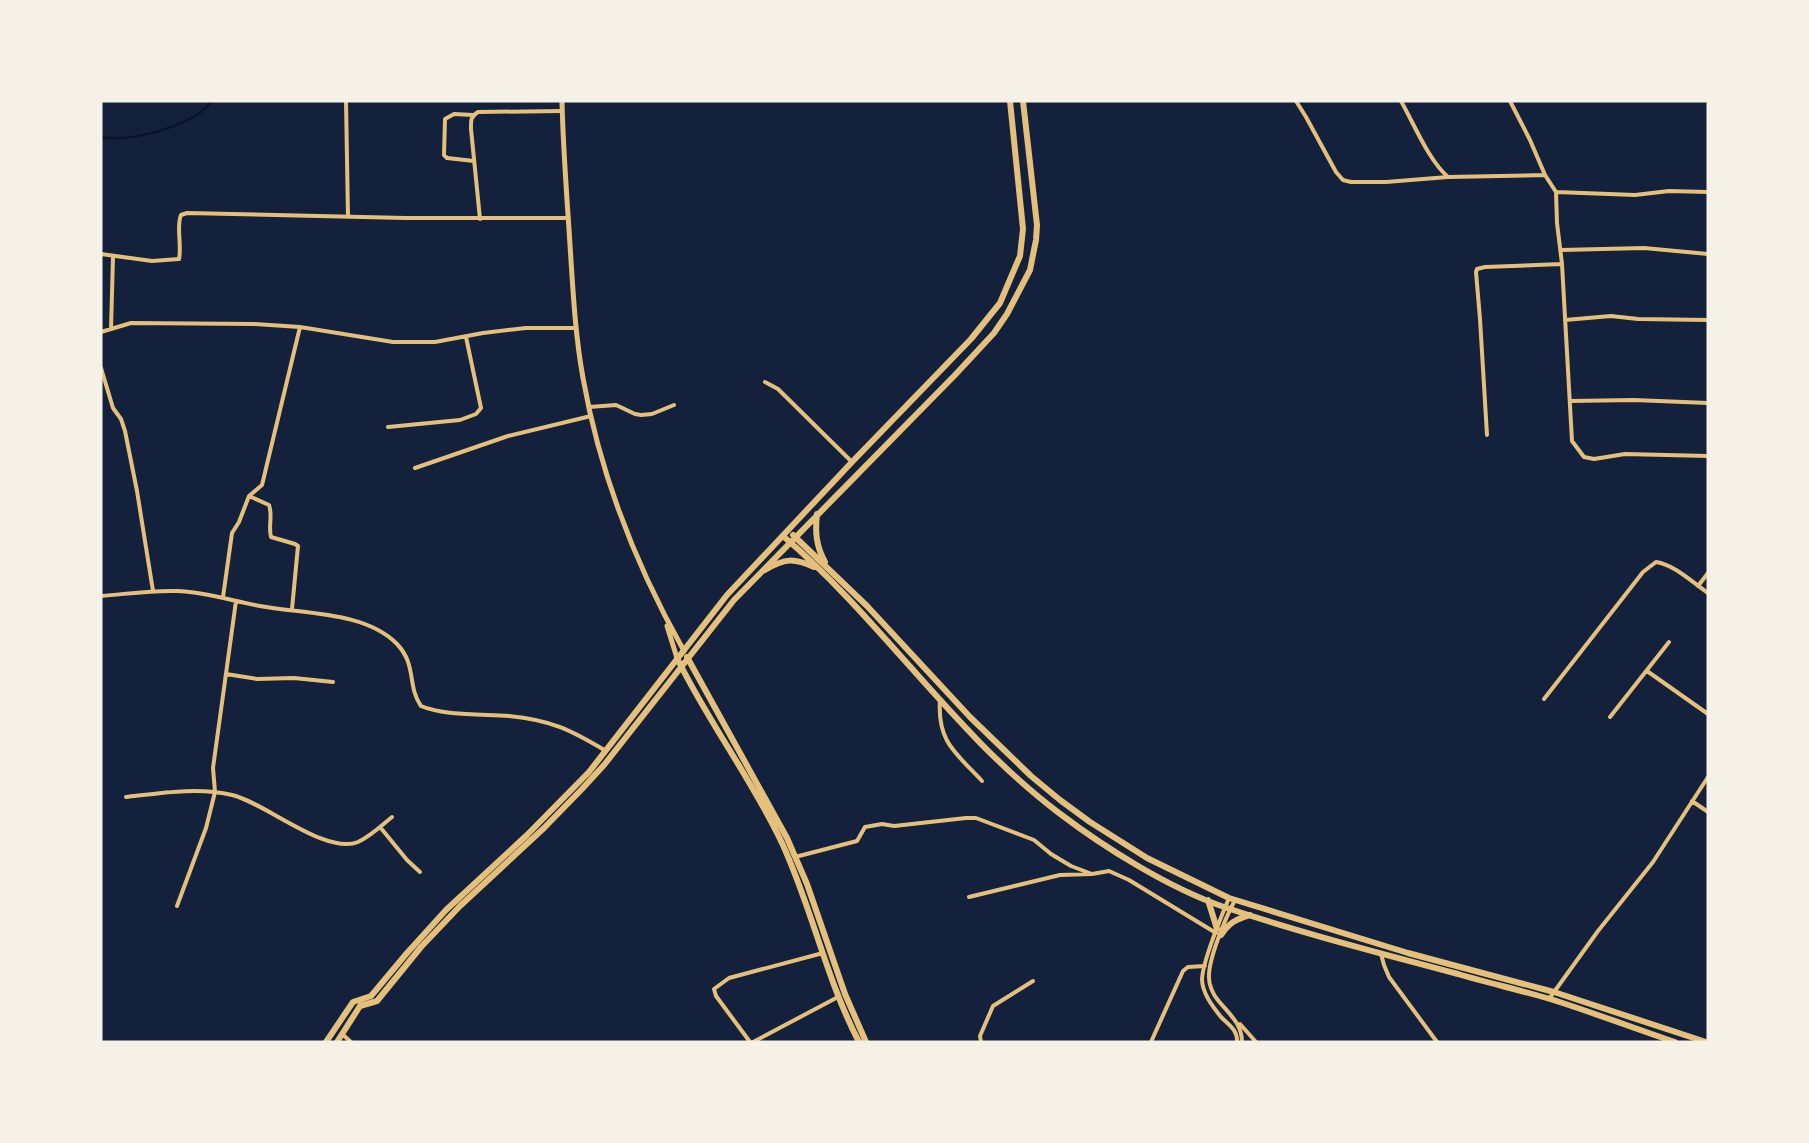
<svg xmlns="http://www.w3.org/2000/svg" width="1809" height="1143" viewBox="0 0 1809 1143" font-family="Mulish,sans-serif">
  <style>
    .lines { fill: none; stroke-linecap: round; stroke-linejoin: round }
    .stream { stroke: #0b132b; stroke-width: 2.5 }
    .minor { stroke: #e5c07b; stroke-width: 4 }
    .tertiary { stroke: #e5c07b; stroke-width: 5 }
    .primary { stroke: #e5c07b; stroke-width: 6 }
  </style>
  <rect width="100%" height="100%" fill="#14213d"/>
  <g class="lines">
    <path class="stream" d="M 101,137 C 128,142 171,130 195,116 C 201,113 207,106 213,101"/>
    <path class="minor" d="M 346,101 L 348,217
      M 1296,101 L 1306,117 L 1336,172 L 1343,180 L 1351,182 L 1386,182 L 1448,177 L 1545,175
      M 1401,101 C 1414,124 1429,161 1448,177
      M 1510,101 L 1530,140 L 1545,175 L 1556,192 L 1557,223 L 1562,264 L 1572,441 L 1584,457 L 1594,459 L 1625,454 L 1708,456
      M 473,115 L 454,114 L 445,119 L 444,155 L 447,158 L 474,161
      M 1556,192 L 1635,195 L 1669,191 L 1708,192
      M 480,219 L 471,129 C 471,121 470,117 478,112 L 562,111
      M 1561,250 L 1644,248 L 1708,254
      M 101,254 L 152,261 L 179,259 C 182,245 176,226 181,215 L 187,213 L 406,218 L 568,218
      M 1565,320 L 1611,316 L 1638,319 L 1708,320
      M 111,329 L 113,257
      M 101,332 L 131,323 L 255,324 L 300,327 L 393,342 L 435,342 L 483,333 L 526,328 L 576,328
      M 101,368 L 113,408 L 121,419 L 125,431 L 137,491 L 153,591
      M 765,382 L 778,389 L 852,462
      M 1570,401 L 1634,400 L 1708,403
      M 589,407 L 616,405 L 635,414 L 641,415 L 652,414 L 674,405
      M 388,427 L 460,420 L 476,414 L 481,408 L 466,337
      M 1487,435 L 1480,319 L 1476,272 L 1477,269 L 1485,267 L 1562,264
      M 415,468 L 508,436 L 591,416
      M 249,496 L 269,505 C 273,516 268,526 271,537 L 295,544 L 298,546 L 292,609
      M 1698,586 L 1708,573
      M 101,596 C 127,594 152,590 177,591 C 206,592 232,601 260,606 C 302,614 365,611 397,644 C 417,665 407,686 421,706 C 444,716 484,714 509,716 C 551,720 571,730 606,751
      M 223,597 L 232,533 L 239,522 L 249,496 L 262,485 L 300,327
      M 1647,671 L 1708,714
      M 226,674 L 257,679 L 294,678 L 333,682
      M 1544,699 L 1643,572 L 1656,562 C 1675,565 1692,582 1708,593
      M 940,700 C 937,742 956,753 982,781
      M 1610,717 L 1669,642
      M 126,797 C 161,793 198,787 232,795 C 266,803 325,855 358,842 C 371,836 381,826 392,817
      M 1692,801 L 1708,812
      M 380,827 L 407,860 L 420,872
      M 795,857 L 857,841 L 865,827 L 882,824 L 894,826 L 966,818 L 976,818 L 1034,840 L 1051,854 L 1071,866 L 1092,874
      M 969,897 L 1060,875 L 1092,874 L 1109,871 L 1129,880 L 1216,933
      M 1229,898 C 1221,917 1203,960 1202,979 C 1202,993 1213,1007 1221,1017 C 1228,1024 1238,1030 1237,1042
      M 1235,900 C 1226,917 1208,959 1209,978 C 1209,985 1213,994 1217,999 C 1228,1013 1242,1023 1242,1042
      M 177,906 L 206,828 L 215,792 L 213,768 L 236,601
      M 1381,954 L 1384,965 L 1389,977 L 1437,1042
      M 1549,999 L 1598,931 L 1653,862 L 1708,777
      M 1240,1024 L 1256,1042
      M 342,1034 L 351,1042
      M 750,1042 L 716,996 L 714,989 L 729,978 L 823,953
      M 753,1042 L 838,997
      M 981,1042 L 980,1036 L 993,1006 L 1033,981
      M 1151,1042 L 1183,971 L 1188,967 L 1205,966"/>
    <path class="tertiary" d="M 562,101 C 563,149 567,197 570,245 C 573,290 575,334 583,378 C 600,474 636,566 684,651
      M 667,626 L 677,658"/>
    <path class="primary" d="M 817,514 C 815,532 816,546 825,562
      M 793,535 L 867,606 L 970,717 L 1031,776 L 1060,800 L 1090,822 L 1147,858 L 1229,898 L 1408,953 L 1554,992 L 1706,1042
      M 783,536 C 882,620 954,734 1059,813 C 1105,848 1169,888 1224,907 C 1301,933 1380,953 1458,974 C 1488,983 1520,990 1550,999 C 1592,1012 1633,1028 1675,1042
      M 765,570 C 785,558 794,558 814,567
      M 687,657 L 787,838 L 807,884 L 845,994 L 866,1042
      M 677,658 C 708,722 752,779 782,843 C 812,908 826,979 859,1042
      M 1208,900 L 1217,929
      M 1221,935 C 1229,923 1236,919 1250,915
      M 326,1042 L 353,1002 L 371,996 L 407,953 L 446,910 L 527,835 L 589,772 L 727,595 L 852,462 L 971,339 L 1000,303 L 1020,256 L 1023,229 L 1010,101
      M 337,1042 L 360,1006 L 377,1001 L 421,947 L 460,906 L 544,828 L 582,789 L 604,765 L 734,600 L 955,375 L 994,333 L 1007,314 L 1030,270 L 1036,240 L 1037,225 L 1023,101"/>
  </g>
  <rect width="1809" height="1143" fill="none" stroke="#f6f1e7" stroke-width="205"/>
</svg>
